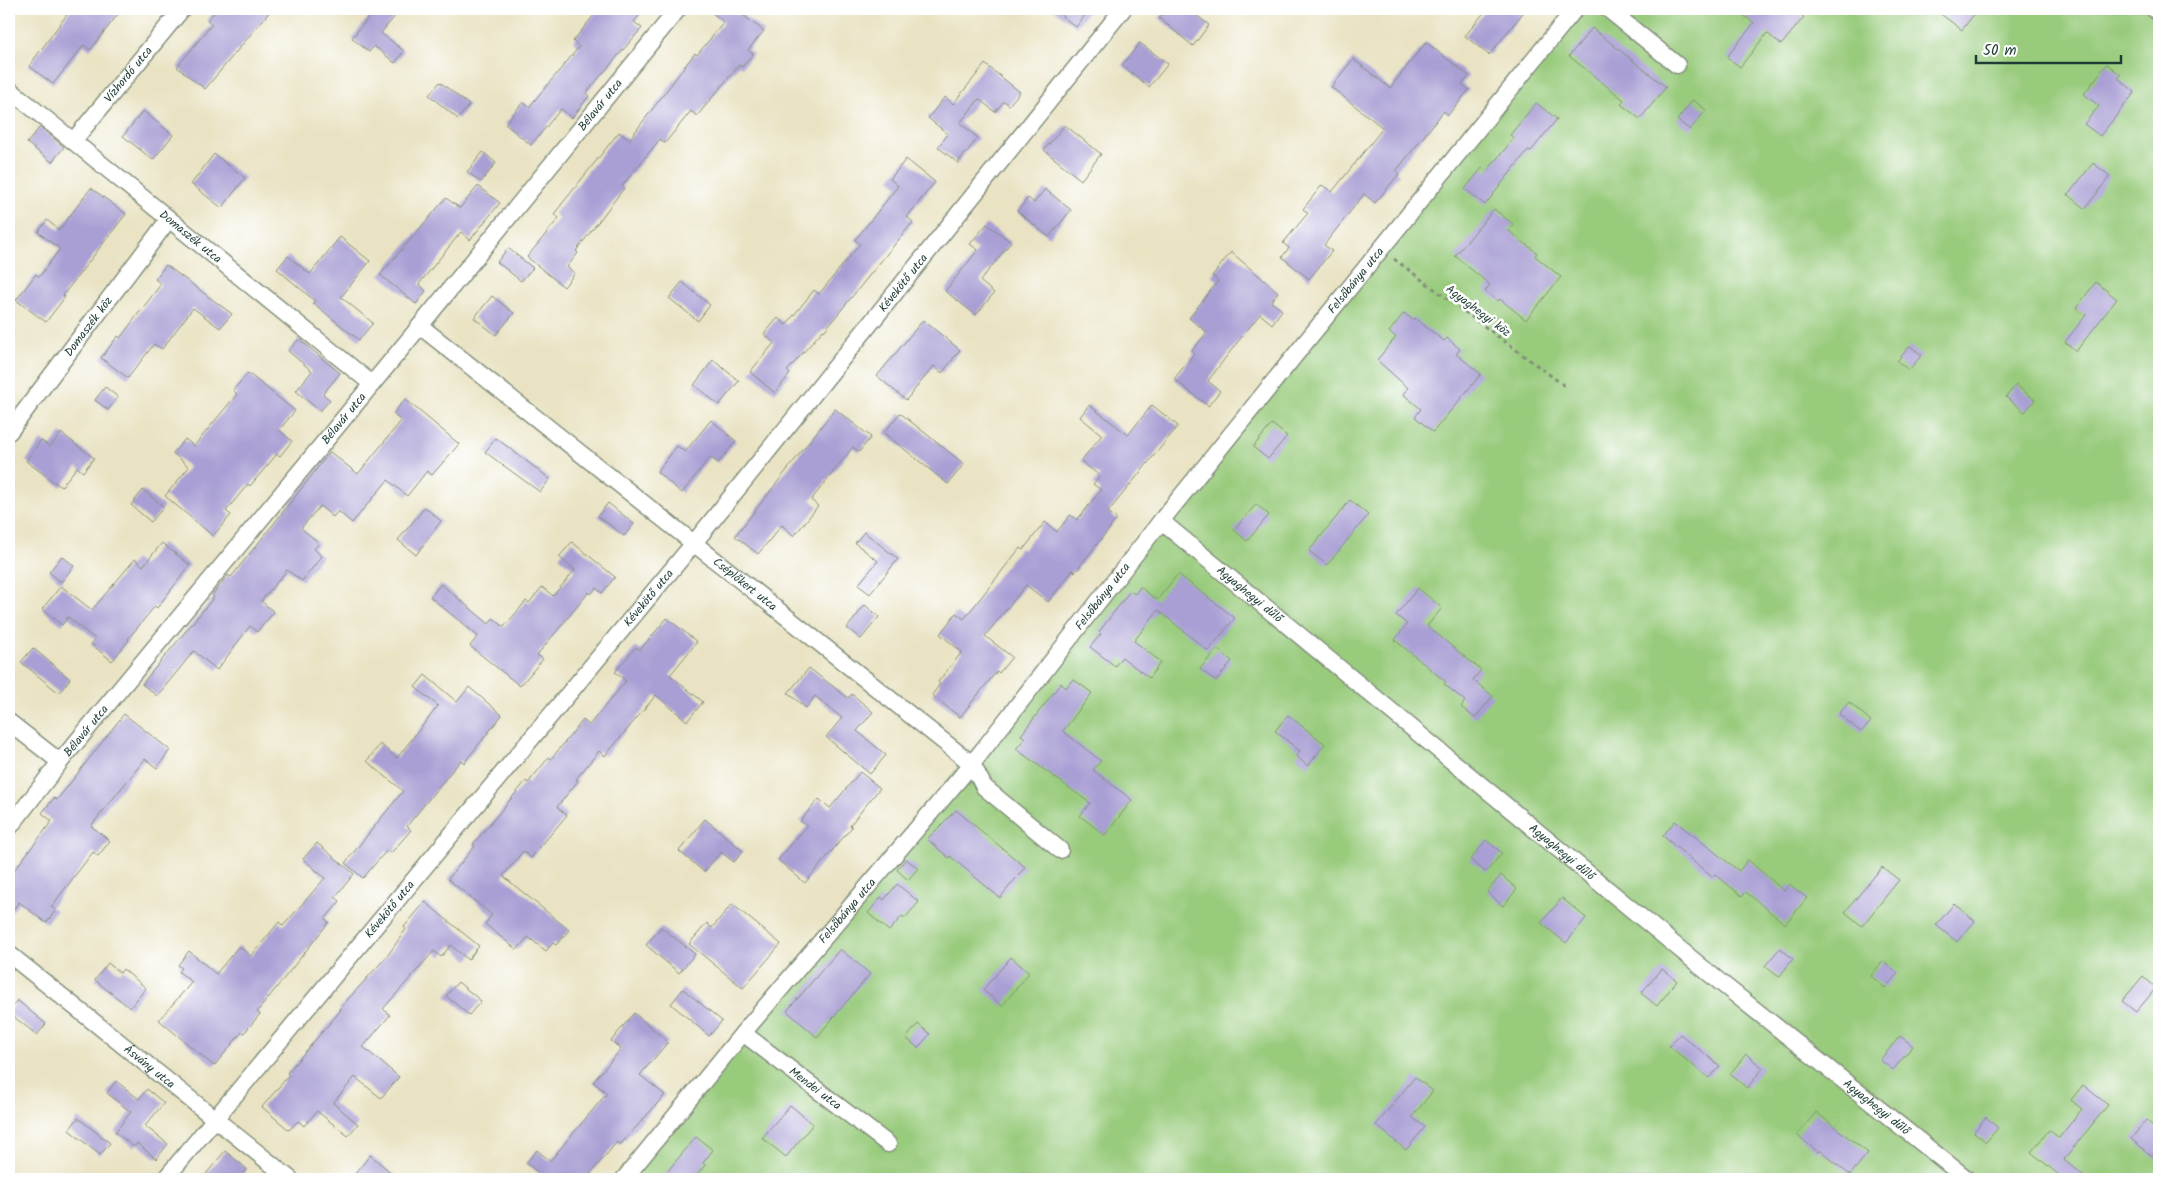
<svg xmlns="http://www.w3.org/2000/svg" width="2168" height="1188" viewBox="0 0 2168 1188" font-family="Kalam,sans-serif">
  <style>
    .green { fill: #98cb7c; stroke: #5c8458 }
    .building { fill: #a99fd4 }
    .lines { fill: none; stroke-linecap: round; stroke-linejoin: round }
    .street-casing { stroke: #84907c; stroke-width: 19 }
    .path { stroke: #84907c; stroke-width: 3; stroke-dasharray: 4 4; stroke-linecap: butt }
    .street { stroke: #fff; stroke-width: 16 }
    .labels { text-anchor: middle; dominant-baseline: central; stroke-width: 5; stroke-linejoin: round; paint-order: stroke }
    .street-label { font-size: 12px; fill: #1f3d34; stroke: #fff }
  </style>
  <rect width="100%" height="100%" fill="#fff"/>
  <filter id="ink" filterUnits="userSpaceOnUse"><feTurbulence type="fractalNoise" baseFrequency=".02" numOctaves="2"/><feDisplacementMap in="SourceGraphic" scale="10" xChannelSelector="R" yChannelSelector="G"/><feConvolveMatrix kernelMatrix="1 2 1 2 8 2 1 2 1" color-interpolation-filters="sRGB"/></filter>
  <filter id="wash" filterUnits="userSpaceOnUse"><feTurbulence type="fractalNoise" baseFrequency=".0096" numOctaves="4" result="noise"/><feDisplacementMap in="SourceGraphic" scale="20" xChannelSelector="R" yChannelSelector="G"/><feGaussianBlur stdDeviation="1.12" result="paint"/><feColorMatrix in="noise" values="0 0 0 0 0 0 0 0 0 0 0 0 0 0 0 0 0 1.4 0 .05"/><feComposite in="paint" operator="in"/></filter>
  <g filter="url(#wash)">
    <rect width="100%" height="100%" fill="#e9e3c3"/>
    <path class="green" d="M 1575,9 L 2154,9 L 2159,13 L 2159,1179 L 624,1179 Z"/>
    <g id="blocks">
      <path class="building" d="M 71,9 L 122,9 L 90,50 L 84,45 L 53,84 L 29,66 Z
        M 217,9 L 272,9 L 205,89 L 177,67 L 212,24 L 207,20 Z
        M 375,9 L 401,9 L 381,33 L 404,51 L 395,63 L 374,46 L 369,52 L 352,38 Z
        M 599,9 L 645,9 L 634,22 L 642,28 L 586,93 L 589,96 L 572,118 L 561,109 L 531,145 L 505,124 L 523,102 L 529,107 L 579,47 L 573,41 Z
        M 707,9 L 750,9 L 744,16 L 764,31 L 748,50 L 753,54 L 742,67 L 739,65 L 697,116 L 691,111 L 665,143 L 660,139 L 622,186 L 624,188 L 576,251 L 578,253 L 567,267 L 575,273 L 564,287 L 527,257 L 559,218 L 554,214 L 619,132 L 629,140 L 695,53 L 697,55 L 724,22 Z
        M 1053,9 L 1090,9 L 1076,27 Z
        M 1167,9 L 1188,9 L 1209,25 L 1193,46 L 1159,18 Z
        M 1487,9 L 1526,9 L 1489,55 L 1465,36 Z
        M 1735,9 L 1794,9 L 1804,17 L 1781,45 L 1767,33 L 1740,67 L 1727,57 L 1754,23 Z
        M 1934,9 L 1978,9 L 1962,30 Z
        M 1592,28 L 1666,87 L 1640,119 L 1621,104 L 1624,100 L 1569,56 Z
        M 1426,42 L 1469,76 L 1462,84 L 1469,90 L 1448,115 L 1444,111 L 1396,171 L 1399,174 L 1375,203 L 1364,194 L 1324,245 L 1332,251 L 1309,279 L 1282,257 L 1289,248 L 1283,243 L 1308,213 L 1303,209 L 1322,185 L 1332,192 L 1383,128 L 1331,87 L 1353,59 L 1390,88 Z
        M 1140,43 L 1168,64 L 1149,87 L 1122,65 Z
        M 985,64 L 1020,92 L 1009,105 L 1004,101 L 995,112 L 979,99 L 960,123 L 978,138 L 959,161 L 959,164 L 938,147 L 948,134 L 928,118 L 945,97 L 953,104 Z
        M 2107,64 L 2121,75 L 2118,78 L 2135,92 L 2100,136 L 2084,124 L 2099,106 L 2084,94 Z
        M 440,82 L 469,105 L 458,119 L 429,95 Z
        M 1693,100 L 1706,110 L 1690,130 L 1677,120 Z
        M 1536,103 L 1557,119 L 1531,151 L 1528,150 L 1485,205 L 1465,189 L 1482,168 L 1487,171 L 1514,138 L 1510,135 Z
        M 143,111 L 173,135 L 153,160 L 123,136 Z
        M 1065,125 L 1101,154 L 1081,180 L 1044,150 Z
        M 40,127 L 64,147 L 52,162 L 27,143 Z
        M 483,152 L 496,163 L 481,182 L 467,172 Z
        M 214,154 L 245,178 L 222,208 L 191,184 Z
        M 906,159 L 935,182 L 907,217 L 913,222 L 824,331 L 823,330 L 787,371 L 790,374 L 775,393 L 750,372 L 774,343 L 764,334 L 778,318 L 786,325 L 814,290 L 819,294 L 860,244 L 855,240 L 898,186 L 890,179 Z
        M 2093,163 L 2110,176 L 2085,209 L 2068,195 Z
        M 478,186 L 500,203 L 470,240 L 461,232 L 419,284 L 426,291 L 416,304 L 380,275 L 446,198 L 460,208 Z
        M 91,188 L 126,214 L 63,295 L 65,297 L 46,322 L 16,300 L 36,274 L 39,277 L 60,249 L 38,232 L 47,220 L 59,230 Z
        M 1045,189 L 1071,210 L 1049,237 L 1017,211 L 1028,198 L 1034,203 Z
        M 1494,209 L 1513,224 L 1508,230 L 1537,253 L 1535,256 L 1561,277 L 1526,320 L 1500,299 L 1498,301 L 1485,291 L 1490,285 L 1455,256 Z
        M 987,224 L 1011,242 L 980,281 L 994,293 L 976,315 L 945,291 L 978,250 L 970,244 Z
        M 340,237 L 370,261 L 341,297 L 373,323 L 359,340 L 313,303 L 315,301 L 277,269 L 288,256 L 310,274 Z
        M 508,248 L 533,268 L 521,281 L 497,262 Z
        M 1231,252 L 1278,292 L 1271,302 L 1282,310 L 1272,324 L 1260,314 L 1229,353 L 1208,381 L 1220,391 L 1208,406 L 1174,379 L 1194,354 L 1192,351 L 1207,332 L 1189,318 L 1218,281 L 1212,276 Z
        M 166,265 L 232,314 L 220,328 L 193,308 L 162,349 L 154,344 L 128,378 L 101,358 L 118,336 L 120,338 L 161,284 L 155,279 Z
        M 682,282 L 710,305 L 698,321 L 669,298 Z
        M 2096,282 L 2117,299 L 2076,351 L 2065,342 L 2086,315 L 2076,308 Z
        M 492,296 L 514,313 L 496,335 L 474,318 Z
        M 1404,313 L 1413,320 L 1415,318 L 1444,341 L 1447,338 L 1460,349 L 1456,354 L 1481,374 L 1433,432 L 1415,417 L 1421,409 L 1403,394 L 1408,388 L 1377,360 L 1396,337 L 1389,332 Z
        M 923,320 L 960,350 L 942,373 L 934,366 L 906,400 L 877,376 Z
        M 299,339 L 340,373 L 323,394 L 330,400 L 320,411 L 296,391 L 312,371 L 288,351 Z
        M 1910,346 L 1922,355 L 1909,370 L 1897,361 Z
        M 713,360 L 739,381 L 719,405 L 694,385 Z
        M 248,373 L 295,411 L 279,430 L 292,441 L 280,456 L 277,454 L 250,486 L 248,484 L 226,511 L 231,515 L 213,536 L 165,496 L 189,467 L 173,453 L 185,439 L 194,446 L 237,394 L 233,390 Z
        M 2016,385 L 2035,400 L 2025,412 L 2006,397 Z
        M 105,387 L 118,397 L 108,410 L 95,400 Z
        M 405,399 L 459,444 L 432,475 L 427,471 L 407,496 L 388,480 L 352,523 L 338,511 L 333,517 L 320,506 L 301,528 L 319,543 L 314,549 L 322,556 L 302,581 L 287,570 L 261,601 L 274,612 L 257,632 L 250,626 L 217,670 L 194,651 L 157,696 L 142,684 L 214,597 L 212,595 L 228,575 L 231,577 L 272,526 L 330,452 L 358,474 L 401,421 L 393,414 Z
        M 1089,405 L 1128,435 L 1152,405 L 1178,426 L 1108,512 L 1117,519 L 1075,572 L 1073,570 L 1048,602 L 1026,585 L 985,636 L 1012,657 L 999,673 L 997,671 L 960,717 L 932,695 L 940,684 L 938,682 L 962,652 L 940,634 L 956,613 L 964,619 L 1020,548 L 1023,550 L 1045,522 L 1057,532 L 1070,515 L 1077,520 L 1101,490 L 1093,484 L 1100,476 L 1081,461 L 1102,435 L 1080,417 Z
        M 835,409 L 871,437 L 859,452 L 853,447 L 811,500 L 818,506 L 794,536 L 782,525 L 758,554 L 735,536 Z
        M 900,413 L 964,464 L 948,484 L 884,433 Z
        M 711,420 L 736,441 L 718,463 L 710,457 L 682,493 L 657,472 L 677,446 L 685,452 Z
        M 1272,424 L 1287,436 L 1268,459 L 1253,447 Z
        M 61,433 L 94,458 L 83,472 L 77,467 L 61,487 L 26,461 L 41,440 L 50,447 Z
        M 496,438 L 550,479 L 540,492 L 485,452 Z
        M 143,490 L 164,507 L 151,522 L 131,505 Z
        M 1350,500 L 1368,515 L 1327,565 L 1309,551 Z
        M 608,503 L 634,524 L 624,536 L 598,516 Z
        M 1256,504 L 1269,515 L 1247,541 L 1234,530 Z
        M 425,507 L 441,521 L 416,555 L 398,540 Z
        M 864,532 L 898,559 L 870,594 L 858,585 L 878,561 L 855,543 Z
        M 572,542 L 615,577 L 602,593 L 596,588 L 591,594 L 589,592 L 537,655 L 543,659 L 520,686 L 470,646 L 478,636 L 430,597 L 441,584 L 489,624 L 493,618 L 504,627 L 526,601 L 529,603 L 542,587 L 553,596 L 575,570 L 559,557 Z
        M 162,543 L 190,565 L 157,608 L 155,606 L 128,639 L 129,640 L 112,661 L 91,644 L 95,639 L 68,617 L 62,625 L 42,609 L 61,586 L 92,610 L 135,559 L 143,566 Z
        M 62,556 L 74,566 L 61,582 L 49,572 Z
        M 1178,574 L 1235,618 L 1208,651 L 1158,610 L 1134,641 L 1161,662 L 1149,678 L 1122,657 L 1115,666 L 1090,647 L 1101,634 L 1099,632 L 1130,591 L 1135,594 L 1140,587 L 1157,600 Z
        M 1418,588 L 1442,608 L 1427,626 L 1481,670 L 1473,680 L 1493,696 L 1475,718 L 1461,707 L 1465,701 L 1444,684 L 1446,682 L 1395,640 L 1407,624 L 1396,615 Z
        M 865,605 L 879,617 L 861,639 L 847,628 Z
        M 667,618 L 697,642 L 670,675 L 703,702 L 687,721 L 656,695 L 605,756 L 599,751 L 576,779 L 578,781 L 557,807 L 567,815 L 531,858 L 523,851 L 503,876 L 569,930 L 556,945 L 553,943 L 546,951 L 528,937 L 517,950 L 485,924 L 492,915 L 448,879 L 475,846 L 473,844 L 526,781 L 528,783 L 549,757 L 551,759 L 583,720 L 589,725 L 626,681 L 615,672 L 636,647 L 640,650 Z
        M 33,648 L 70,679 L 59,693 L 21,662 Z
        M 1217,649 L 1232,661 L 1216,681 L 1200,669 Z
        M 809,668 L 848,698 L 852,694 L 873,712 L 857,731 L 886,755 L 870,774 L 826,737 L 842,718 L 815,696 L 806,708 L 788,693 Z
        M 425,675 L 457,702 L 469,687 L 502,715 L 464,763 L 461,760 L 436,790 L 407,826 L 411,830 L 391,853 L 387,850 L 363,878 L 345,863 L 403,791 L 367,761 L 380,744 L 397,758 L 438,706 L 415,687 Z
        M 1073,679 L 1092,693 L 1063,731 L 1101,761 L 1093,770 L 1132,800 L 1105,835 L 1080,816 L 1090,803 L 1016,749 L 1025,738 L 1021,735 L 1061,683 L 1066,688 Z
        M 1849,702 L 1871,721 L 1861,732 L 1839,714 Z
        M 124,714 L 170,750 L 157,768 L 145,759 L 91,826 L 110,841 L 98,856 L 93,852 L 51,907 L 56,910 L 46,923 L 19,902 L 9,915 L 9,877 L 52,821 L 42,813 L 54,798 L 57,800 Z
        M 1288,715 L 1325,744 L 1308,766 L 1296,756 L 1300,751 L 1275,731 Z
        M 860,772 L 880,788 L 850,825 L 852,827 L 805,883 L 778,860 L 807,826 L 800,821 L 819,799 L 830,808 Z
        M 956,810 L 1025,867 L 1000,898 L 950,856 L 949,858 L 927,839 Z
        M 705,819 L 743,851 L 734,862 L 721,852 L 704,872 L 679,851 Z
        M 1675,821 L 1739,871 L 1748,860 L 1784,891 L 1789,884 L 1807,898 L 1785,924 L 1746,892 L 1742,896 L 1715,874 L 1712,877 L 1663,836 Z
        M 1486,840 L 1502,853 L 1486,872 L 1470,860 Z
        M 317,843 L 354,874 L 335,897 L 340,901 L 325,919 L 329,922 L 257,1012 L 260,1014 L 244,1033 L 242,1032 L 214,1066 L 159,1020 L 192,982 L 179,972 L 182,968 L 178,965 L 189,951 L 216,974 L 239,946 L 251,956 L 279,922 L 283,926 L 325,878 L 303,859 Z
        M 906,859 L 918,868 L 908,880 L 897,870 Z
        M 1882,867 L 1899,880 L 1862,926 L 1845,912 Z
        M 1501,875 L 1517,889 L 1503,906 L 1487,892 Z
        M 897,884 L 919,902 L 905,918 L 902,916 L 889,931 L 868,913 L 881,897 L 884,900 Z
        M 1562,898 L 1586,918 L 1566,943 L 1541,923 Z
        M 425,902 L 479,946 L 468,960 L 451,945 L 441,957 L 434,951 L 383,1009 L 390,1015 L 363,1047 L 399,1077 L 381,1098 L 355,1077 L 333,1103 L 358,1124 L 348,1136 L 317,1111 L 304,1126 L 298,1121 L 289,1130 L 262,1107 L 289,1075 L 287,1073 L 341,1010 L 339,1009 L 388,955 L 406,929 L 404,927 Z
        M 732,904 L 781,944 L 743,988 L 689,944 L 707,923 L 712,928 Z
        M 1954,904 L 1975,921 L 1957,942 L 1936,925 Z
        M 661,927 L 695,954 L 679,973 L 646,945 Z
        M 1780,948 L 1793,959 L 1779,977 L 1765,966 Z
        M 840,949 L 870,974 L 817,1037 L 787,1011 Z
        M 1011,957 L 1029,973 L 1002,1006 L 983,990 Z
        M 1883,961 L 1898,973 L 1885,988 L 1871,976 Z
        M 108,963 L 120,973 L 123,969 L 146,988 L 130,1008 L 95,980 Z
        M 1662,969 L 1677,981 L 1657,1006 L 1641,993 Z
        M 2143,976 L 2156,988 L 2136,1012 L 2122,1001 Z
        M 458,982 L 481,1001 L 469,1015 L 446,996 Z
        M 683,989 L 722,1021 L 709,1036 L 671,1004 Z
        M 17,1000 L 46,1024 L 37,1035 L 9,1013 Z
        M 634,1013 L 668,1042 L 640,1075 L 665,1095 L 620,1145 L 617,1142 L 586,1179 L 546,1179 L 526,1163 L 537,1150 L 550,1161 L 607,1093 L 593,1082 L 621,1049 L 611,1041 Z
        M 918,1024 L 930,1034 L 918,1048 L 906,1038 Z
        M 1680,1034 L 1720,1066 L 1709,1078 L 1669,1046 Z
        M 1900,1036 L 1913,1046 L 1893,1070 L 1880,1060 Z
        M 1746,1054 L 1763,1068 L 1747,1088 L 1730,1074 Z
        M 1415,1077 L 1433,1091 L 1412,1117 L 1425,1127 L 1406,1150 L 1376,1125 Z
        M 116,1081 L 139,1099 L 147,1089 L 164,1103 L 145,1126 L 168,1144 L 156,1159 L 137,1143 L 134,1147 L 115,1132 L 131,1112 L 107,1093 Z
        M 2083,1085 L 2108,1105 L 2064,1159 L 2088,1179 L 2064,1179 L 2031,1152 L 2049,1130 L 2059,1138 L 2082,1109 L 2071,1100 Z
        M 790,1105 L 813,1124 L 786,1157 L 762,1138 Z
        M 1816,1112 L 1868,1153 L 1850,1175 L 1820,1150 L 1818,1152 L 1797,1135 Z
        M 1986,1117 L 1998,1128 L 1986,1142 L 1974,1132 Z
        M 78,1118 L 110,1143 L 100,1155 L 69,1130 Z
        M 2146,1120 L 2159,1131 L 2159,1162 L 2131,1139 Z
        M 696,1137 L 713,1150 L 703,1163 L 705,1165 L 694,1179 L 661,1179 Z
        M 225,1151 L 247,1169 L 239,1179 L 202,1179 Z
        M 370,1155 L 399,1179 L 351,1179 Z"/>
    </g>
  </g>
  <g filter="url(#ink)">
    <use href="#blocks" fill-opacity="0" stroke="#84907c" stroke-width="1"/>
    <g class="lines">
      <g class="street-casing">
        <g id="street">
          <path d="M 1608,9 L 1677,65"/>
          <path d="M 2154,9 L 2159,13"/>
          <path id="s1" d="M 9,89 L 372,384"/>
          <path id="s2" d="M 74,140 L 182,9"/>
          <path id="s3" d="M 420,326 L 972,764 L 984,787 L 1060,850"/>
          <path id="s4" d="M 9,432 L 169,219"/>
          <path id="s5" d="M 1161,521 L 1710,974 L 1967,1179"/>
          <path d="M 9,722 L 60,762"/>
          <path id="s6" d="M 9,828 L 60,762 L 420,326 L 678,9"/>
          <path id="s7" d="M 9,954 L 290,1179"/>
          <path id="s8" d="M 743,1033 L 888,1144"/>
          <path id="s9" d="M 165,1179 L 694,543 L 1123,9"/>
          <path id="s10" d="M 624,1179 L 743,1033 L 972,764 L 1161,521 L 1575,9"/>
        </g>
      </g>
      <path class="path" d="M 1394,259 L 1566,387"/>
      <use href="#street" class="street"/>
    </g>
  </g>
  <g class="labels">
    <g class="street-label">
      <text stroke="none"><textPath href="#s2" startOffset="85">Vízhordó utca</textPath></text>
      <text stroke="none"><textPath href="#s6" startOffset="934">Bélavár utca</textPath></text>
      <text stroke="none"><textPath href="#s1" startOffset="234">Domaszék utca</textPath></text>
      <text stroke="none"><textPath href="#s10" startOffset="1159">Felsőbánya utca</textPath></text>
      <text stroke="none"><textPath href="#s9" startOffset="1161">Kévekötő utca</textPath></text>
      <text transform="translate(1478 311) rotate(37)">Agyaghegyi köz</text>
      <text stroke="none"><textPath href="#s4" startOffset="132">Domaszék köz</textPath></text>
      <text stroke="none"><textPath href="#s6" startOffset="529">Bélavár utca</textPath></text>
      <text stroke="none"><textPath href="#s3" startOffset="415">Cséplőkert utca</textPath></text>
      <text stroke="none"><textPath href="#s5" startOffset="115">Agyaghegyi dűlő</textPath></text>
      <text stroke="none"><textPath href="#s10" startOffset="754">Felsőbánya utca</textPath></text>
      <text stroke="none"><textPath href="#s9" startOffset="756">Kévekötő utca</textPath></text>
      <text stroke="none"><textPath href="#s6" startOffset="124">Bélavár utca</textPath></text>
      <text stroke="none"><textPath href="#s5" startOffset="520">Agyaghegyi dűlő</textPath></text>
      <text stroke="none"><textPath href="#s9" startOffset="351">Kévekötő utca</textPath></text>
      <text stroke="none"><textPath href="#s10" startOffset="349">Felsőbánya utca</textPath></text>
      <text stroke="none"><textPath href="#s7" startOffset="180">Ásvány utca</textPath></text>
      <text stroke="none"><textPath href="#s8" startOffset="91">Mendei utca</textPath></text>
      <text stroke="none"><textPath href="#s5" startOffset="925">Agyaghegyi dűlő</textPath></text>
    </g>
  </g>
  <rect width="2168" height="1188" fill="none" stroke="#fff" stroke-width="30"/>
  <path d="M1976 55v8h145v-8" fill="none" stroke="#1f3d34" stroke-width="2.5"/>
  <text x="1983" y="55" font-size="15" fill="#1f3d34" stroke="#ffffff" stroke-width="4" paint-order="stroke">50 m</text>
</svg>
